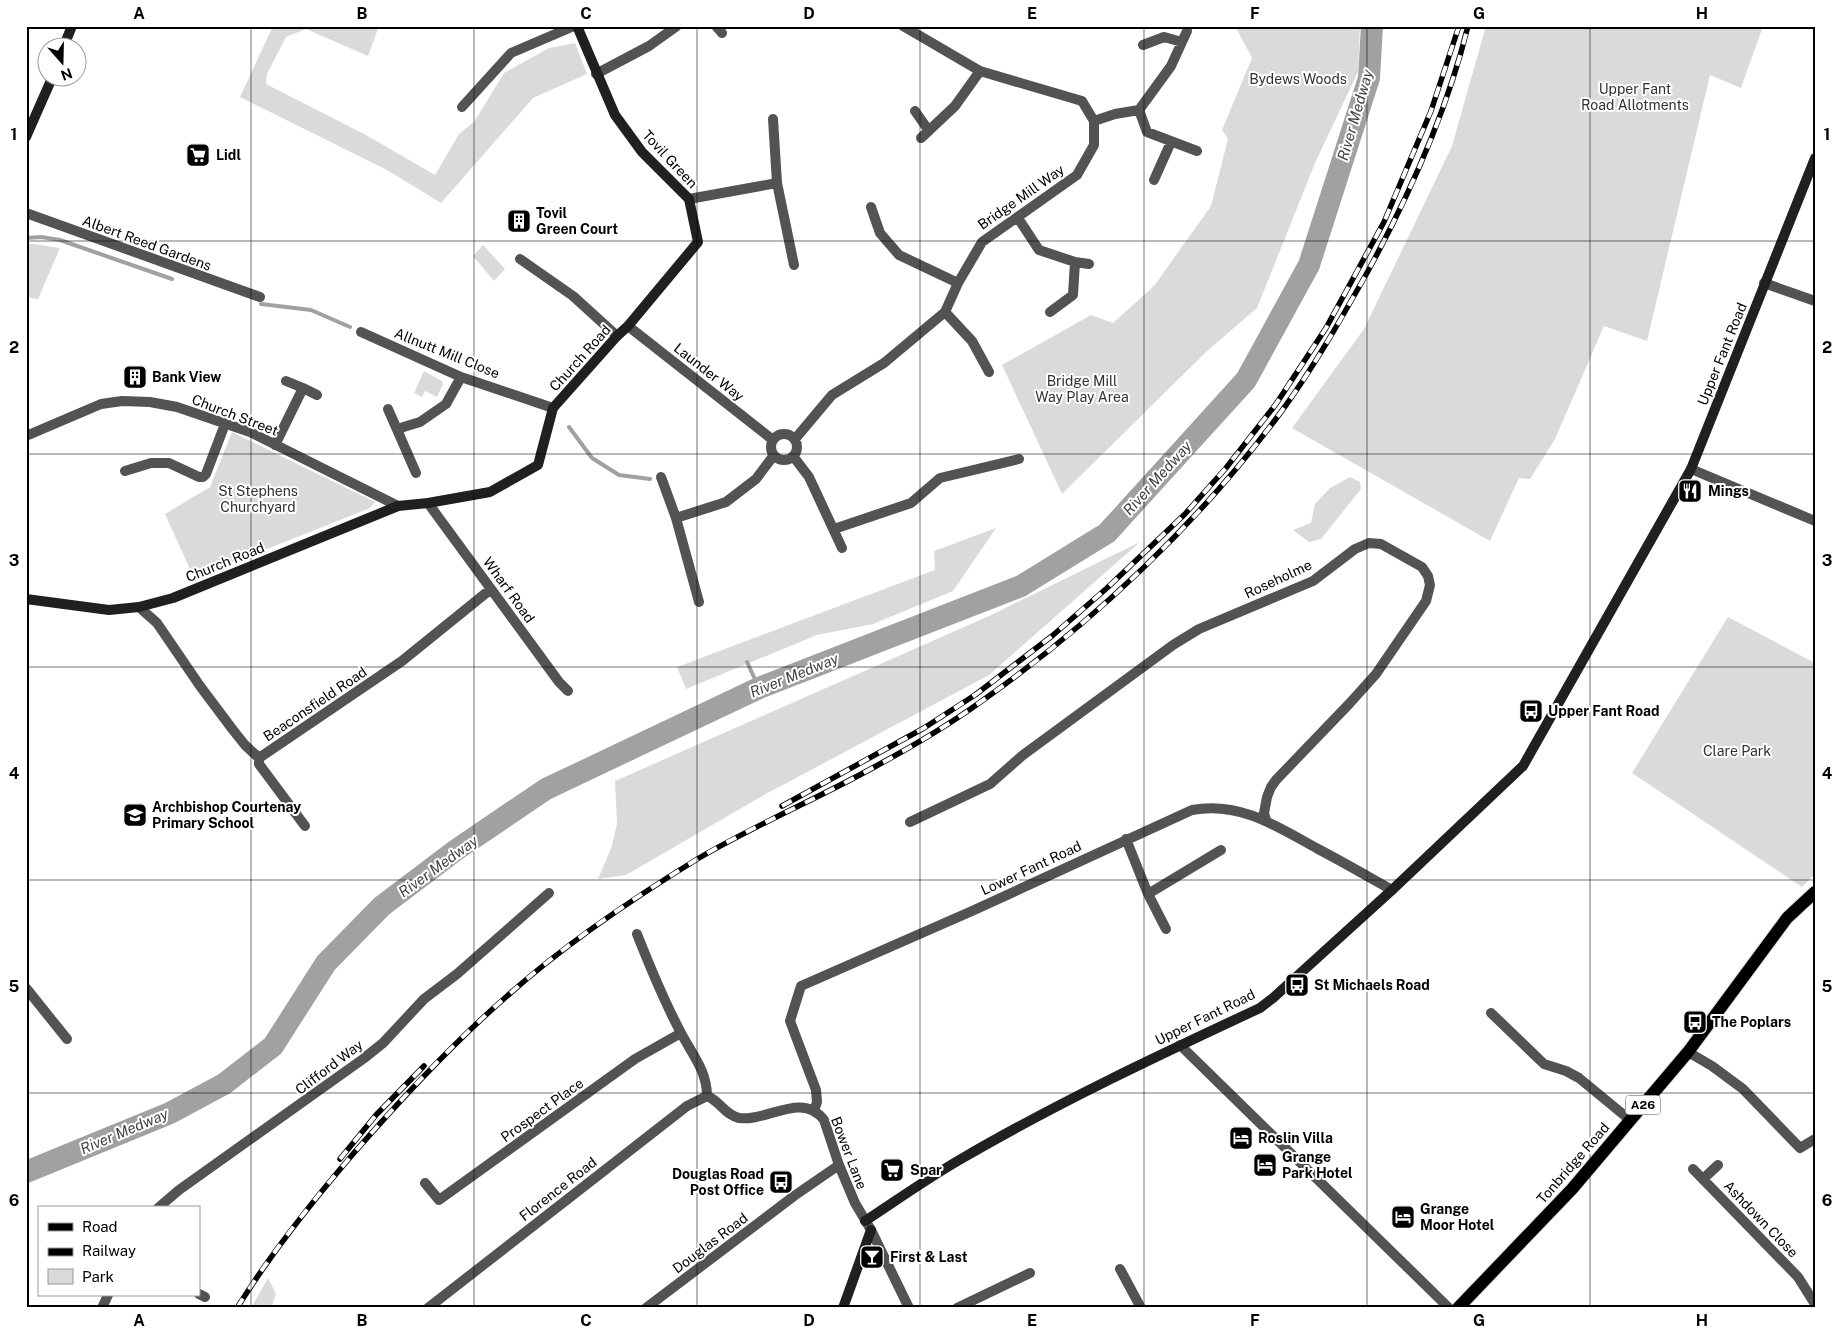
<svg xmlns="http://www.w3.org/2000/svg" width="1841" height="1334" viewBox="0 0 1841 1334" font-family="'Public Sans',sans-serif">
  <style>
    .green { fill: #dadada }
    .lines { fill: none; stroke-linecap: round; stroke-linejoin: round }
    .stream { stroke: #a1a1a1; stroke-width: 4 }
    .river { stroke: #a1a1a1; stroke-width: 22 }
    .primary-casing { stroke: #dbdbdb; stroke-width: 14 }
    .street { stroke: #535353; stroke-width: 10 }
    .secondary { stroke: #202020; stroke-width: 10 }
    .primary { stroke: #000; stroke-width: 12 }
    .rail-casing { stroke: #000; stroke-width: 5.5 }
    .rail { stroke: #fff; stroke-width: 4; stroke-dasharray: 11; stroke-linecap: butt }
    .grid { fill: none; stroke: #000; stroke-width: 1; stroke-opacity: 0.55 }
    .labels { text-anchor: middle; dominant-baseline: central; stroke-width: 4; stroke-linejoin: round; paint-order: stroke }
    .shield { fill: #fff; stroke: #4c4c4c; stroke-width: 1 }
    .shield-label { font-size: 12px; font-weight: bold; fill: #000 }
    .park-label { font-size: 14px; fill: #313131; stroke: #fff }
    .poi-label { font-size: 14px; font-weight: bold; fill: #000; stroke: #fff; text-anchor: start }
    .street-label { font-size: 14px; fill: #000; stroke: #fff }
    .water-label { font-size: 15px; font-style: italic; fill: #424242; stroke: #fff }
    .neatline { fill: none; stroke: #000; stroke-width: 2 }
    .grid-label { font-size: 16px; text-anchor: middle; font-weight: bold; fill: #000 }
  </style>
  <rect width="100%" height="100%" fill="#fff"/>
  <path class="green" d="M 273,26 L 379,26 L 368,56 L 306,29 L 286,37 L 267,74 L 266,84 L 366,135 L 435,175 L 459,134 L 474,122 L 504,73 L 549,48 L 575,43 L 587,74 L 533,98 L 441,203 L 387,170 L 240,97 Z
    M 1235,26 L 1360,26 L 1358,72 L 1315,163 L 1257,308 L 1206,352 L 1062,494 L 1002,365 L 1091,315 L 1113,323 L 1154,286 L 1211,206 L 1228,139 L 1222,130 L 1252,58 Z
    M 1486,26 L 1763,26 L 1741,88 L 1710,75 L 1647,341 L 1604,326 L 1555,439 L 1530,479 L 1519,478 L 1490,541 L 1292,428 L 1364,329 L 1452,146 Z
    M 26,243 L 60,248 L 38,299 L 26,297 Z
    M 483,245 L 505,269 L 494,281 L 473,256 Z
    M 424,371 L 442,381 L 443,384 L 437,397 L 425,391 L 422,397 L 414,393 Z
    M 232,432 L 375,502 L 370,508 L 194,578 L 165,514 L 210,487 Z
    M 1350,477 L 1360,482 L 1361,489 L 1321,539 L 1309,542 L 1293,530 L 1311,523 L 1315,504 L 1330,488 Z
    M 996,528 L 953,591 L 873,624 L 817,635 L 686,689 L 677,667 L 935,570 L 934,551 Z
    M 1140,542 L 989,675 L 764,795 L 626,875 L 598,879 L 612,846 L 617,823 L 615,781 L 989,616 Z
    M 1728,617 L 1815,663 L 1815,874 L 1802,887 L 1632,773 Z
    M 268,1278 L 276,1294 L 271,1308 L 251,1308 Z"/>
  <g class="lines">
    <path class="stream" d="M 26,238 L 41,237 L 60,240 L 172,279
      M 261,304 L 311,310 L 350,327
      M 569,427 L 592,458 L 619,475 L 650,479
      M 747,662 L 759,688"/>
    <path class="river" d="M 26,1172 L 170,1113 L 224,1084 L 273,1046 L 326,963 L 382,906 L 456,850 L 546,789 L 759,688 L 1021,586 L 1107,533 L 1246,380 L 1309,265 L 1369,78 L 1372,26"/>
    <g class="primary-casing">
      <path id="primary" d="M 1458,1308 L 1572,1189 L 1688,1052 L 1787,918 L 1815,892"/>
    </g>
    <path class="street" d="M 716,26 L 722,33
      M 1143,45 L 1164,37 L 1182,42
      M 596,74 L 649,46 L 677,26
      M 462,107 L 511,53 L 574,26
      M 1139,110 L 1147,132 L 1197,151
      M 915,111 L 929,131
      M 773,119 L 777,183 L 794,265
      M 1094,121 L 1115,114 L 1139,110 L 1171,66 L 1187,31
      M 921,138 L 955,106 L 980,71
      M 1154,180 L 1171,142
      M 689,199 L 777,183
      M 871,207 L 880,233 L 899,255 L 958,283
      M 26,213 L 260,297
      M 1018,218 L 1039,250 L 1075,262 L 1089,264
      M 520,259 L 573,296 L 617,336
      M 1764,283 L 1815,301
      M 945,312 L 972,341 L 989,372
      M 1050,312 L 1073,295 L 1075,262
      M 628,326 L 773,440
      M 361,332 L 461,377 L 553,408
      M 303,388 L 317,395
      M 388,409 L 416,473
      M 397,429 L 420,422 L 446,404 L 461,377
      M771 447a13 13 0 1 1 26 0a13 13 0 1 1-26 0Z
      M 26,436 L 101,404 L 122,401 L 150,402 L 177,407 L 250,432 L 398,506
      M 795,439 L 832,395 L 884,363 L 945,312 L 958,283 L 982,242 L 1077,175 L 1094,145 L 1094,121 L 1082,101 L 980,71 L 903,26
      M 275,445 L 303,388 L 286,381
      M 793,456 L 809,477 L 842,548
      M 1691,469 L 1815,521
      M 125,471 L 151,463 L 169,463 L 199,477 L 203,477 L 206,474 L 225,424
      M 661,477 L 676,518 L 699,602
      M 428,503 L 559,682 L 568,691
      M 676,518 L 726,502 L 756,479 L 774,455
      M 834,529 L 911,503 L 940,478 L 1019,459
      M 139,607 L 157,623 L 200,686 L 233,730 L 245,745 L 259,758 L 402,661 L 491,589
      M 259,758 L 259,764 L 305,826
      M 910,822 L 990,784 L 1023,755 L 1173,645 L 1199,629 L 1313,581 L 1355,549 L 1369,543 L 1381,544 L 1422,567 L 1428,576 L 1430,585 L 1426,601 L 1376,674 L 1349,704 L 1276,780 L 1271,787 L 1267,797 L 1264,813 L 1266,820
      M 1126,839 L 1148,894 L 1166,929
      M 1148,894 L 1221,850
      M 637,934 C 650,967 664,1001 681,1033 C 692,1054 707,1071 707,1096
      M 26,988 L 67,1039
      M 1491,1013 L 1544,1064 L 1566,1071 L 1579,1078 L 1630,1120
      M 1180,1045 L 1449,1308
      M 1688,1052 L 1712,1066 L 1743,1089 L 1800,1148 L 1815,1139
      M 707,1096 C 720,1101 725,1115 739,1118 C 767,1122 802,1091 824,1120 L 839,1165 L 855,1203 L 871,1230 L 909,1308
      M 814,1111 L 817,1102 L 816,1090 L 790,1021 L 801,986 L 972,911 L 1192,810 C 1240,801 1278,827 1318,849 C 1343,862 1367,876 1392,890
      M 1693,1169 L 1798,1277 L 1815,1304
      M 1703,1179 L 1718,1165
      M 425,1183 L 439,1200 L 635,1059 L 681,1033
      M 158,1208 L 179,1190 L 363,1059 L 383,1043 L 424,999 L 457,974 L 549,893
      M 1120,1269 L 1141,1308
      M 199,1294 L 205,1297
      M 102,1308 L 108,1295
      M 428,1308 L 687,1106 L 707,1096
      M 646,1308 L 794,1196 L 839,1165
      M 957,1308 L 1030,1273"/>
    <path class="secondary" d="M 63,48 L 72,26
      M 26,137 L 52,78
      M 26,599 L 109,610 L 139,607 L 173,598 L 398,506 L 428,503 L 490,492 L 538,465 L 553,408 L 617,336 L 628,326 L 698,242 L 689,199 L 642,152 L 615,115 L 577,26
      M 865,1221 C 897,1200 928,1178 961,1159 C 1057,1103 1159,1055 1260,1008 L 1273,998 L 1392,890 L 1523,766 L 1691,469 L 1815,158
      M 843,1308 L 871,1230"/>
    <use href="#primary" class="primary"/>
    <g class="rail-casing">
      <path id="rail" d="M 782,806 L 924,728 L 975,695 L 1052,636 L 1107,588 L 1185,514 L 1226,468 L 1276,404 L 1326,328 L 1384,222 L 1431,111 L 1459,26
        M 340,1159 L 376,1115 L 424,1066
        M 237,1308 C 271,1253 311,1203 353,1154 C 401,1099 451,1045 506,997 C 565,944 632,899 699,858 C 757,824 819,798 878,765 C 913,746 947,726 979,703 C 1093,623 1199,523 1281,412 C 1314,367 1341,319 1368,271 C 1410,194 1447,111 1468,26"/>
    </g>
    <use href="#rail" class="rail"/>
  </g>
  <path class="grid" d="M 251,26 L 251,1308M 474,26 L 474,1308M 697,26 L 697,1308M 920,26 L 920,1308M 1144,26 L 1144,1308M 1367,26 L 1367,1308M 1590,26 L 1590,1308M 26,241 L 1815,241M 26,454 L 1815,454M 26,667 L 1815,667M 26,880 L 1815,880M 26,1093 L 1815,1093"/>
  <defs>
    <g id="supermarket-square" transform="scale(1.25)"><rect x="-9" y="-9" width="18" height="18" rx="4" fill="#000" stroke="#fff"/><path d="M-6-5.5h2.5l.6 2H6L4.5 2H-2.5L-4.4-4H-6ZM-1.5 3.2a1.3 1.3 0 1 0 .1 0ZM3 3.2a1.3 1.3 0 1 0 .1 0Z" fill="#fff"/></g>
    <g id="building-square" transform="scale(1.25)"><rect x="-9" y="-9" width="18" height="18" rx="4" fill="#000" stroke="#fff"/><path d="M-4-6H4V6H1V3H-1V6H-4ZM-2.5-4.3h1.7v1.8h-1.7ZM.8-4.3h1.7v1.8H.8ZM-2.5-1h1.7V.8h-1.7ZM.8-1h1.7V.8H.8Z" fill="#fff"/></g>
    <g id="restaurant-square" transform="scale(1.25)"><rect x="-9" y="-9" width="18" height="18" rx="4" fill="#000" stroke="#fff"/><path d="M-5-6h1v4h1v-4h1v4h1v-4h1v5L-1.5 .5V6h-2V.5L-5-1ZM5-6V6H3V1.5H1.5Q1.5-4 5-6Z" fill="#fff"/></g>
    <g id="bus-square" transform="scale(1.25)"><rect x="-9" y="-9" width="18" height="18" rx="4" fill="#000" stroke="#fff"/><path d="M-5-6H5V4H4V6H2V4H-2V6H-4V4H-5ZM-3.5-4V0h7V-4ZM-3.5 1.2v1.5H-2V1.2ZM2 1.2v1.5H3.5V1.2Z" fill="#fff"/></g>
    <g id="school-square" transform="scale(1.25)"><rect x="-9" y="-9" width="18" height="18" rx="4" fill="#000" stroke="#fff"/><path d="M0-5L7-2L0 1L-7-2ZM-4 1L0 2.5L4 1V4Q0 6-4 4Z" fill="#fff"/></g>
    <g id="hotel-square" transform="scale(1.25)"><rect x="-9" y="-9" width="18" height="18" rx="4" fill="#000" stroke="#fff"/><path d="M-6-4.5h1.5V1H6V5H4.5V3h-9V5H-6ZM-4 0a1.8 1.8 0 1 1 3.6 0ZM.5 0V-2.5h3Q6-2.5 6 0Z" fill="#fff"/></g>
    <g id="bar-square" transform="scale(1.25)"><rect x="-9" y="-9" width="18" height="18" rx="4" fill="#000" stroke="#fff"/><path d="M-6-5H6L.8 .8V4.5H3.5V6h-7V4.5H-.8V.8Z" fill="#fff"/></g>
  </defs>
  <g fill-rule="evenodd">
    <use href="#supermarket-square" x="198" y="155"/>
    <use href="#building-square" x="519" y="221"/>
    <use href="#building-square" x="135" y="377"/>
    <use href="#restaurant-square" x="1690" y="491"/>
    <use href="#bus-square" x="1531" y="711"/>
    <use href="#school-square" x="135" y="815"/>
    <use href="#bus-square" x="1297" y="985"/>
    <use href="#bus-square" x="1695" y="1022"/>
    <use href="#hotel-square" x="1241" y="1138"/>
    <use href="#hotel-square" x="1265" y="1165"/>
    <use href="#supermarket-square" x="892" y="1170"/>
    <use href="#bus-square" x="781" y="1182"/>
    <use href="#hotel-square" x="1403" y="1217"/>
    <use href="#bar-square" x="872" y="1257"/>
  </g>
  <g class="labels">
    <rect class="shield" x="1625.5" y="1095.5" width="35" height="19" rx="4"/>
    <g class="shield-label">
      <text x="1643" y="1105">A26</text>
    </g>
    <g class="park-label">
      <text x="1298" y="79">Bydews Woods</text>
      <text x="1635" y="89">Upper Fant<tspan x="1635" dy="16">Road Allotments</tspan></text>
      <text x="1082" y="381">Bridge Mill<tspan x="1082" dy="16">Way Play Area</tspan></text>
      <text x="258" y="491">St Stephens<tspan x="258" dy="16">Churchyard</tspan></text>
      <text x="1737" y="751">Clare Park</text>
    </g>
    <g class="poi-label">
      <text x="216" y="155">Lidl</text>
      <text x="536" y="213">Tovil<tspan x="536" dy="16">Green Court</tspan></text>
      <text x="152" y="377">Bank View</text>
      <text x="1708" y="491">Mings</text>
      <text x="1548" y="711">Upper Fant Road</text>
      <text x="152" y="807">Archbishop Courtenay<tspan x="152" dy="16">Primary School</tspan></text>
      <text x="1314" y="985">St Michaels Road</text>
      <text x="1712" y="1022">The Poplars</text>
      <text x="1258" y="1138">Roslin Villa</text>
      <text x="1282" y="1157">Grange<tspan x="1282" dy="16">Park Hotel</tspan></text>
      <text x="910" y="1170">Spar</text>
      <text x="764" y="1174" text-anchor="end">Douglas Road<tspan x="764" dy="16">Post Office</tspan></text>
      <text x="1420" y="1209">Grange<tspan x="1420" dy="16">Moor Hotel</tspan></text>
      <text x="890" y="1257">First &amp; Last</text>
    </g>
    <g class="street-label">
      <text transform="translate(670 159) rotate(47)">Tovil Green</text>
      <text transform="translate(1021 197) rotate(-35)">Bridge Mill Way</text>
      <text transform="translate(147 243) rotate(20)">Albert Reed Gardens</text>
      <text transform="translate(447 353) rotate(22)">Allnutt Mill Close</text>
      <text transform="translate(1722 354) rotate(-68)">Upper Fant Road</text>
      <text transform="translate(580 358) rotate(-48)">Church Road</text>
      <text transform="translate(709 372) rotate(38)">Launder Way</text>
      <text transform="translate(235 415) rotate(21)">Church Street</text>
      <text transform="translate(225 562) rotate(-22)">Church Road</text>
      <text transform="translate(1278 579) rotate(-25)">Roseholme</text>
      <text transform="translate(509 590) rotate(54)">Wharf Road</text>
      <text transform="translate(315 704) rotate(-34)">Beaconsfield Road</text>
      <text transform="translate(1031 868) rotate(-25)">Lower Fant Road</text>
      <text transform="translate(1205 1017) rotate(-26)">Upper Fant Road</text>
      <text transform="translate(329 1067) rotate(-37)">Clifford Way</text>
      <text transform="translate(542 1110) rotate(-36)">Prospect Place</text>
      <text transform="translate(849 1153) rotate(69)">Bower Lane</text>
      <text transform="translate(1573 1163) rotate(-49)">Tonbridge Road</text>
      <text transform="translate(558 1189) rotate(-38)">Florence Road</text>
      <text transform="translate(1761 1219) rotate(46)">Ashdown Close</text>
      <text transform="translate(710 1243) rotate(-37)">Douglas Road</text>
    </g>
    <g class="water-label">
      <text transform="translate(1355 115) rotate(-74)">River Medway</text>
      <text transform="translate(1157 478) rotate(-48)">River Medway</text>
      <text transform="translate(794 675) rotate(-22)">River Medway</text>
      <text transform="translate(438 866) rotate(-36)">River Medway</text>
      <text transform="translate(124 1131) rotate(-23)">River Medway</text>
    </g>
  </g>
  <rect width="1841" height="1334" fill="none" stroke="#ffffff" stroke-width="55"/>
  <rect x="38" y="1206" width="162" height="90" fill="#ffffff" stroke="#999999"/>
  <rect x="48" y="1223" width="25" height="8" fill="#000000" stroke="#999999"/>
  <text x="82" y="1232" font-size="15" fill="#000000">Road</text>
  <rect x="48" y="1248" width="25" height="8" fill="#000000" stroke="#999999"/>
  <text x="82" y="1256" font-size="15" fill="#000000">Railway</text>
  <rect x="48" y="1269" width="25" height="15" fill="#dadada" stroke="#999999"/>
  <text x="82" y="1282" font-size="15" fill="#000000">Park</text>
  <g transform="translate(62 62) rotate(160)"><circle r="24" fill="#ffffff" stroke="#999999"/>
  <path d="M0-4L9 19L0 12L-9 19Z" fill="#000000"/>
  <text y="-8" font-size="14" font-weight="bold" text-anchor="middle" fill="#000000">N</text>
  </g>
  <rect x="28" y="28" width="1786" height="1278" class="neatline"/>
  <g class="grid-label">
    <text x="139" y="19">A</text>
    <text x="362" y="19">B</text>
    <text x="586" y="19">C</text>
    <text x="809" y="19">D</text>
    <text x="1032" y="19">E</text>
    <text x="1255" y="19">F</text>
    <text x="1479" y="19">G</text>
    <text x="1702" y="19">H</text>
    <text x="14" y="140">1</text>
    <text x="1827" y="140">1</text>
    <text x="14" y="353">2</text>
    <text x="1827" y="353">2</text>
    <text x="14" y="566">3</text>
    <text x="1827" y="566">3</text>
    <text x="14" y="779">4</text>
    <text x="1827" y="779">4</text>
    <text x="14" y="992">5</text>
    <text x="1827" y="992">5</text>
    <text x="14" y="1206">6</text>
    <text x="1827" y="1206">6</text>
    <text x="139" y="1326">A</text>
    <text x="362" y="1326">B</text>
    <text x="586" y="1326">C</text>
    <text x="809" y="1326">D</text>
    <text x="1032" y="1326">E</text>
    <text x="1255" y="1326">F</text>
    <text x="1479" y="1326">G</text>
    <text x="1702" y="1326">H</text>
  </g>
</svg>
